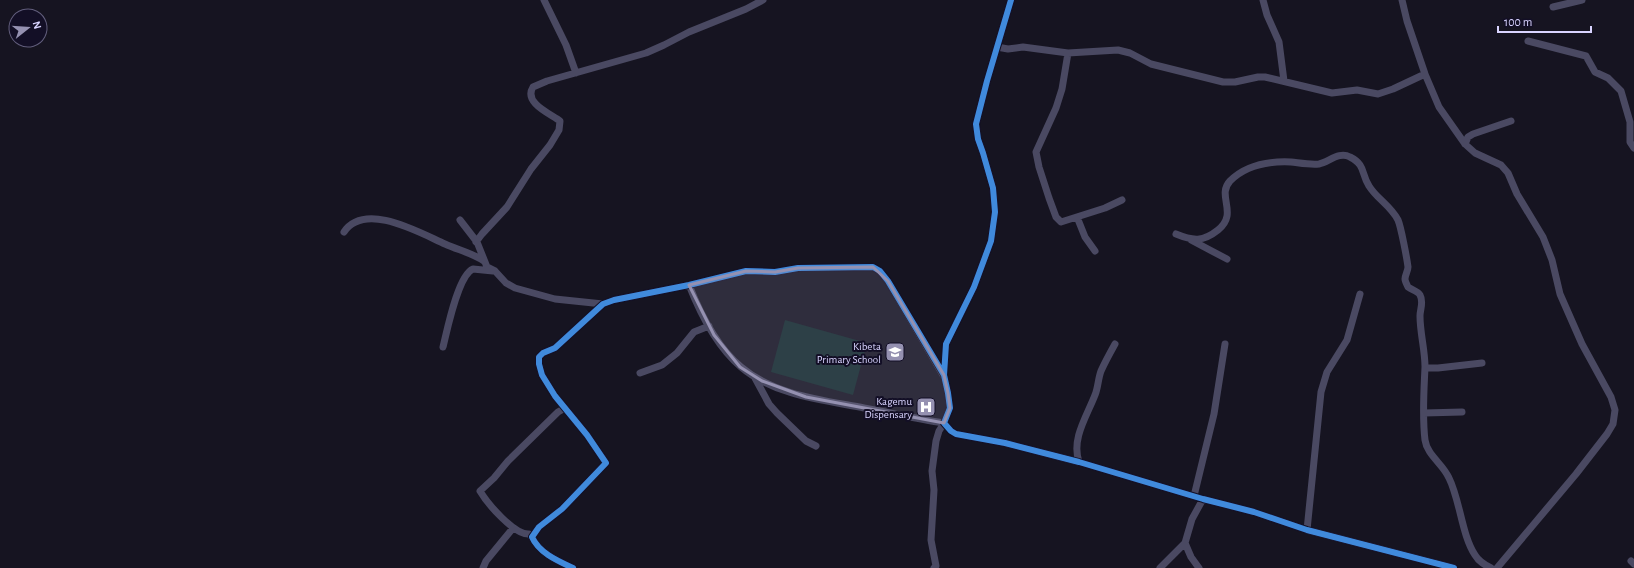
<svg xmlns="http://www.w3.org/2000/svg" width="1634" height="568" viewBox="0 0 1634 568" font-family="'Alegreya Sans',sans-serif">
  <style>
    .green { fill: #132c2d }
    .lines { fill: none; stroke-linecap: round; stroke-linejoin: round }
    .minor { stroke: #4a4962; stroke-width: 7 }
    .cycleway-casing { stroke: #130f26; stroke-width: 8 }
    .cycleway { stroke: #408adc; stroke-width: 6 }
    .marked { fill: #9591b1; fill-opacity: 0.2; stroke: #9591b1; stroke-width: 3; stroke-linejoin: round }
    .labels { text-anchor: middle; dominant-baseline: central; stroke-width: 4; stroke-linejoin: round; paint-order: stroke }
    .poi-label { font-size: 11px; fill: #d9d4ff; stroke: #130f26; text-anchor: end }
  </style>
  <rect width="100%" height="100%" fill="#161421"/>
  <path class="green" d="M 785,320 L 867,343 L 853,395 L 771,372 Z"/>
  <g class="lines">
    <path class="minor" d="M 544,0 L 566,45 L 576,73
      M 1011,0 L 987,81 L 976,124 L 978,139 L 983,153 L 993,188 L 995,212 L 991,241 L 974,287 L 946,344 L 944,375 L 948,393 L 950,408 L 944,423 L 951,431 L 956,434 L 1005,443 L 1079,462 L 1203,499 L 1254,512 L 1307,530 L 1454,568
      M 1263,0 L 1267,15 L 1279,42 L 1284,81
      M 1402,0 L 1407,21 L 1425,74 L 1439,107 L 1465,144 L 1475,153 L 1501,165 L 1508,173 L 1517,194 L 1543,237 L 1552,260 L 1560,294 L 1582,344 L 1611,397 L 1615,410 L 1613,424 L 1607,434 L 1576,474 L 1497,568
      M 1553,7 L 1582,0
      M 1528,41 L 1586,56 L 1595,72 L 1608,78 L 1621,91 L 1630,122 L 1630,142 L 1634,148
      M 997,47 L 1008,49 L 1023,47 L 1068,53 L 1118,50 L 1130,53 L 1151,64 L 1223,82 L 1235,82 L 1258,77 L 1265,77 L 1332,93 L 1357,90 L 1378,94 L 1393,89 L 1425,74
      M 1068,53 L 1062,89 L 1056,108 L 1036,152 L 1039,167 L 1049,198 L 1056,217 L 1061,222 L 1105,208 L 1122,200
      M 1465,144 L 1468,137 L 1473,134 L 1511,121
      M 1077,217 L 1085,237 L 1095,251
      M 460,220 L 477,242 L 487,267 L 495,271 L 506,283 L 515,288 L 555,299 L 603,304
      M 344,232 C 365,201 420,233 445,244 C 458,250 472,253 484,261
      M 1176,234 C 1193,241 1203,242 1218,230 C 1239,213 1216,196 1230,181 C 1247,164 1269,161 1291,162 C 1300,163 1310,165 1319,164 C 1329,162 1339,151 1350,157 C 1366,165 1361,174 1369,186 C 1377,199 1390,205 1398,220 C 1401,227 1407,259 1408,267 C 1408,271 1405,275 1405,279 C 1405,281 1407,285 1408,287 C 1412,290 1418,291 1420,295 C 1424,302 1420,309 1420,316 C 1420,333 1425,350 1425,367 C 1424,391 1422,416 1425,440 C 1427,455 1443,464 1449,478 C 1460,500 1462,536 1475,555 C 1479,562 1485,565 1491,568
      M 1191,240 L 1227,259
      M 476,242 L 482,234 L 507,207 L 531,169 L 550,145 L 559,130 L 560,121 C 551,114 523,103 533,87 L 547,81 L 646,53 L 664,45 L 689,32 L 746,9 L 763,0
      M 689,285 C 700,313 717,347 741,367 C 774,395 822,400 864,408 C 891,413 917,419 944,423 L 939,431 L 936,441 L 932,471 L 934,490 L 931,540 L 936,566 L 934,568
      M 443,347 C 447,331 458,275 473,269 L 493,271
      M 1425,368 L 1438,368 L 1482,363
      M 640,373 L 662,365 L 677,353 L 694,332 L 709,326
      M 755,378 L 769,404 L 777,413 L 806,441 L 816,446
      M 1424,413 L 1462,412
      M 1079,462 C 1071,439 1087,416 1095,395 C 1098,388 1098,379 1101,371 C 1105,362 1110,353 1115,344
      M 1194,496 L 1214,414 L 1225,344
      M 1307,530 L 1321,392 L 1327,372 L 1347,340 L 1360,294
      M 532,537 L 529,534 C 514,535 487,503 480,491 L 494,478 L 508,461 L 558,412 L 565,408
      M 1185,543 L 1191,557 L 1199,568
      M 1631,561 L 1634,564
      M 483,568 L 486,561 L 513,528
      M 573,568 C 558,561 539,553 532,537 L 539,527 L 562,509 L 606,463 L 587,435 L 555,396 L 542,375 L 539,364 L 539,357 L 543,353 L 555,348 L 603,304 L 614,300 L 689,285 L 746,271 L 775,272 L 798,268 L 873,267 L 880,271 L 888,281 L 943,375
      M 1160,568 L 1185,543 L 1192,519 L 1203,499"/>
    <g class="cycleway-casing">
      <path id="cycleway" d="M 1011,0 L 987,81 L 976,124 L 978,139 L 983,153 L 993,188 L 995,212 L 991,241 L 974,287 L 946,344 L 944,375 L 948,393 L 950,408 L 944,423 L 951,431 L 956,434 L 1005,443 L 1079,462 L 1203,499 L 1254,512 L 1307,530 L 1454,568
        M 573,568 C 558,561 539,553 532,537 L 539,527 L 562,509 L 606,463 L 587,435 L 555,396 L 542,375 L 539,364 L 539,357 L 543,353 L 555,348 L 603,304 L 614,300 L 689,285 L 746,271 L 775,272 L 798,268 L 873,267 L 880,271 L 888,281 L 944,375"/>
    </g>
    <use href="#cycleway" class="cycleway"/>
  </g>
  <path class="marked" d="M 873,267 L 888,281 L 944,375 L 948,393 L 950,408 L 944,423 L 806,397 L 762,381 L 740,367 L 714,335 L 689,285 L 746,271 L 775,272 L 798,268 Z"/>
  <defs>
    <g id="school-square" transform="scale(1)"><rect x="-9" y="-9" width="18" height="18" rx="4" fill="#9591b1" stroke="#130f26"/><path d="M0-5L7-2L0 1L-7-2ZM-4 1L0 2.5L4 1V4Q0 6-4 4Z" fill="#fff"/></g>
    <g id="hospital-square" transform="scale(1)"><rect x="-9" y="-9" width="18" height="18" rx="4" fill="#9591b1" stroke="#130f26"/><path d="M-5-5h3v3.5h4V-5h3V5h-3V1.5h-4V5h-3Z" fill="#fff"/></g>
  </defs>
  <g fill-rule="evenodd">
    <use href="#school-square" x="895" y="352"/>
    <use href="#hospital-square" x="926" y="407"/>
  </g>
  <g class="labels">
    <g class="poi-label">
      <text x="881" y="346">Kibeta<tspan x="881" dy="13">Primary School</tspan></text>
      <text x="912" y="401">Kagemu<tspan x="912" dy="13">Dispensary</tspan></text>
    </g>
  </g>
  <g transform="translate(28 28) rotate(73)"><circle r="19" fill="#130f26" stroke="#625e7d"/>
  <path d="M0-3L7 15L0 10L-7 15Z" fill="#9591b1"/>
  <text y="-6" font-size="11" font-weight="bold" text-anchor="middle" fill="#d9d4ff">N</text>
  </g>
  <path d="M1498 26v6h93v-6" fill="none" stroke="#d9d4ff" stroke-width="2"/>
  <text x="1504" y="26" font-size="12" fill="#d9d4ff" stroke="#130f26" stroke-width="3" paint-order="stroke">100 m</text>
</svg>
